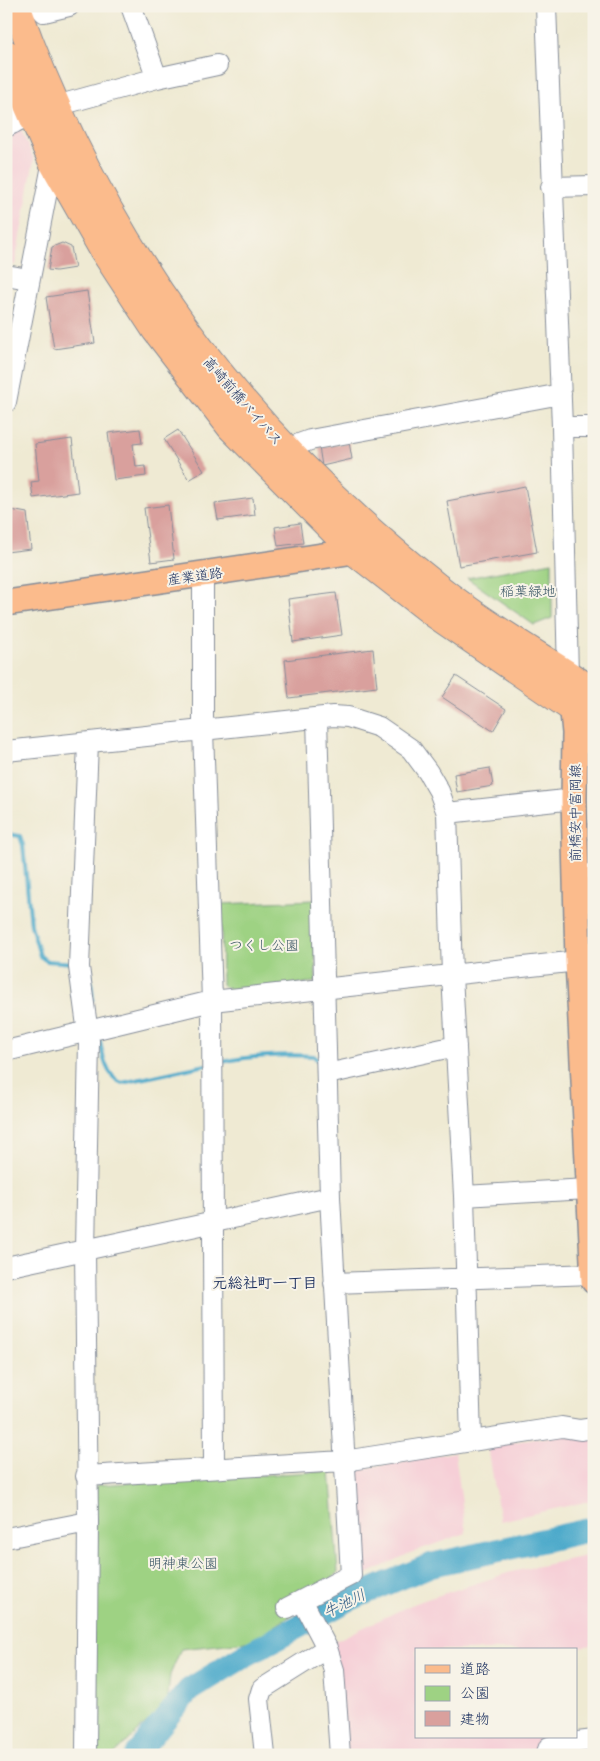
<svg xmlns="http://www.w3.org/2000/svg" width="600" height="1761" viewBox="0 0 600 1761" font-family="Delius,'Klee One',sans-serif">
  <style>
    .built { fill: #f6cfd7 }
    .green { fill: #9ed283; stroke: #5c8070 }
    .lines { fill: none; stroke-linecap: round; stroke-linejoin: round }
    .stream { stroke: #4daacb; stroke-width: 4 }
    .river { stroke: #4daacb; stroke-width: 24 }
    .building { fill: #d9a09d }
    .minor-casing { stroke: #858c98; stroke-width: 22 }
    .major-casing { stroke: #858c98; stroke-width: 28 }
    .highway-casing { stroke: #858c98; stroke-width: 30 }
    .minor { stroke: #fff; stroke-width: 20 }
    .major { stroke: #fbbb8c; stroke-width: 25 }
    .highway { stroke: #fbbb8c; stroke-width: 28 }
    .labels { text-anchor: middle; dominant-baseline: central; stroke-width: 4; stroke-linejoin: round; paint-order: stroke }
    .street-label { font-size: 14px; fill: #1b2f5e; stroke: #f7f3e8 }
    .park-label { font-size: 14px; fill: #3c5867; stroke: #f7f3e8 }
    .neighbourhood-label { font-size: 15px; font-weight: bold; fill: #1b2f5e; stroke: #f7f3e8 }
    .water-label { font-size: 15px; font-style: italic; fill: #2c5a84; stroke: #f7f3e8 }
  </style>
  <rect width="100%" height="100%" fill="#f7f3e8"/>
  <filter id="ink" filterUnits="userSpaceOnUse"><feTurbulence type="fractalNoise" baseFrequency=".02" numOctaves="2"/><feDisplacementMap in="SourceGraphic" scale="10" xChannelSelector="R" yChannelSelector="G"/><feConvolveMatrix kernelMatrix="1 2 1 2 8 2 1 2 1" color-interpolation-filters="sRGB"/></filter>
  <filter id="wash" filterUnits="userSpaceOnUse"><feTurbulence type="fractalNoise" baseFrequency=".0096" numOctaves="4" result="noise"/><feDisplacementMap in="SourceGraphic" scale="20" xChannelSelector="R" yChannelSelector="G"/><feGaussianBlur stdDeviation="1.12" result="paint"/><feColorMatrix in="noise" values="0 0 0 0 0 0 0 0 0 0 0 0 0 0 0 0 0 1.4 0 .05"/><feComposite in="paint" operator="in"/></filter>
  <g filter="url(#wash)">
    <rect width="100%" height="100%" fill="#efead3"/>
    <path class="built" d="M 21,130 L 34,159 L 15,265 L 6,263 L 6,133 Z
      M 561,1435 L 594,1435 L 594,1500 L 500,1521 L 488,1446 Z
      M 455,1452 L 466,1533 L 410,1553 L 361,1577 L 357,1576 L 350,1476 L 355,1470 Z
      M 586,1556 L 594,1602 L 594,1645 L 555,1650 L 416,1650 L 416,1737 L 540,1737 L 542,1755 L 347,1755 L 331,1643 L 415,1603 L 511,1572 Z"/>
    <path class="green" d="M 552,562 L 552,618 L 534,625 L 467,578 Z
      M 314,900 L 316,982 L 231,991 L 222,985 L 221,904 Z
      M 330,1471 L 338,1572 L 301,1608 L 254,1641 L 181,1649 L 170,1675 L 167,1704 L 113,1755 L 91,1755 L 96,1485 Z"/>
    <g class="lines">
      <path class="stream" d="M 6,834 L 20,836 L 23,845 L 31,925 L 40,956 L 47,961 L 74,963
        M 86,967 L 90,968 L 93,999
        M 99,1036 C 102,1052 105,1076 122,1083 L 206,1065
        M 217,1063 C 249,1056 282,1054 314,1056 L 317,1060
        M 345,1586 L 348,1600"/>
      <path class="river" d="M 136,1755 L 189,1690 L 246,1655 L 348,1600 L 431,1565 L 594,1529"/>
    </g>
    <g id="blocks">
      <path class="building" d="M 62,243 L 71,247 L 75,268 L 56,271 L 48,270 L 52,247 Z
        M 87,291 L 95,343 L 54,349 L 46,297 Z
        M 140,429 L 142,443 L 133,444 L 136,467 L 145,466 L 146,476 L 114,480 L 108,433 Z
        M 178,430 L 204,471 L 189,480 L 164,439 Z
        M 72,439 L 78,492 L 33,498 L 31,482 L 39,481 L 35,444 Z
        M 349,442 L 352,459 L 322,466 L 319,447 Z
        M 525,486 L 537,552 L 459,566 L 447,501 Z
        M 253,498 L 255,515 L 218,520 L 215,503 Z
        M 168,505 L 174,559 L 151,562 L 144,508 Z
        M 6,509 L 27,513 L 31,549 L 6,552 Z
        M 300,523 L 303,543 L 278,546 L 275,527 Z
        M 336,593 L 342,635 L 293,642 L 288,599 Z
        M 373,649 L 377,687 L 289,698 L 285,660 Z
        M 456,676 L 506,709 L 493,731 L 442,697 Z
        M 490,768 L 493,786 L 457,792 L 454,774 Z"/>
    </g>
  </g>
  <g filter="url(#ink)">
    <use href="#blocks" fill-opacity="0" stroke="#858c98" stroke-width="1"/>
    <g class="lines">
      <g class="minor-casing">
        <path id="minor" d="M 39,6 L 44,12 L 69,6
          M 131,6 L 157,78
          M 546,6 L 562,427 L 568,675
          M 6,105 L 14,123
          M 57,108 L 67,103 L 157,78 L 217,65
          M 6,127 L 31,114
          M 551,187 L 594,186
          M 6,275 L 28,279
          M 6,402 L 54,155
          M 562,427 L 594,427
          M 289,452 L 299,444 L 310,440 L 561,394
          M 203,575 L 203,729 L 212,1001 L 214,1468
          M 6,751 L 333,716 L 348,717 L 379,727 L 411,749 L 428,772 L 439,791 L 447,813 L 452,975 L 464,1196 L 471,1441
          M 447,813 L 574,799
          M 575,875 L 594,874
          M 6,1051 L 212,1001 L 578,961
          M 327,1074 L 456,1046
          M 464,1196 L 588,1189
          M 6,1267 L 330,1197
          M 334,1283 L 593,1274
          M 86,1476 L 344,1461 L 562,1427 L 580,1430 L 594,1428
          M 6,1538 L 88,1522
          M 302,1600 L 327,1648 L 334,1670 L 340,1755
          M 287,1608 L 351,1575 L 330,1197 L 317,718
          M 86,1755 L 88,1522 L 85,1250 L 89,1041 L 79,967 L 88,743
          M 265,1755 L 259,1699 L 262,1689 L 327,1648
          M 546,1755 L 549,1747 L 554,1745 L 594,1740"/>
      </g>
      <g class="major-casing">
        <path id="major" d="M 6,603 L 296,560 L 354,551 L 369,546
          M 571,692 L 575,733 L 574,799 L 578,961 L 594,1281"/>
      </g>
      <g class="highway-casing">
        <path id="highway" d="M 16,6 C 101,245 239,430 437,587 C 486,626 542,657 594,692
          M 6,54 L 52,160 L 103,249 L 156,330 L 231,427 L 354,551 L 435,614 L 594,723"/>
      </g>
      <use href="#minor" class="minor"/>
      <use href="#major" class="major"/>
      <use href="#highway" class="highway"/>
    </g>
  </g>
  <g class="labels">
    <g class="street-label">
      <text transform="translate(243 401) rotate(49)">高崎前橋バイパス</text>
      <text transform="translate(195 576) rotate(-8)">産業道路</text>
      <text transform="translate(575 813) rotate(-90)">前橋安中富岡線</text>
    </g>
    <g class="park-label">
      <text x="528" y="591">稲葉緑地</text>
      <text x="264" y="945">つくし公園</text>
      <text x="183" y="1563">明神東公園</text>
    </g>
    <g class="neighbourhood-label">
      <text x="265" y="1282">元総社町一丁目</text>
    </g>
    <g class="water-label">
      <text transform="translate(344 1603) rotate(-26)">牛池川</text>
    </g>
  </g>
  <rect width="600" height="1761" fill="none" stroke="#f7f3e8" stroke-width="25"/>
  <rect x="415" y="1648" width="162" height="90" fill="#f7f3e8" stroke="#9fa5b1"/>
  <rect x="425" y="1665" width="25" height="8" fill="#fbbb8c" stroke="#9fa5b1"/>
  <text x="460" y="1674" font-size="15" fill="#1b2f5e">道路</text>
  <rect x="425" y="1686" width="25" height="15" fill="#9ed283" stroke="#9fa5b1"/>
  <text x="460" y="1698" font-size="15" fill="#1b2f5e">公園</text>
  <rect x="425" y="1711" width="25" height="15" fill="#d9a09d" stroke="#9fa5b1"/>
  <text x="460" y="1724" font-size="15" fill="#1b2f5e">建物</text>
</svg>
